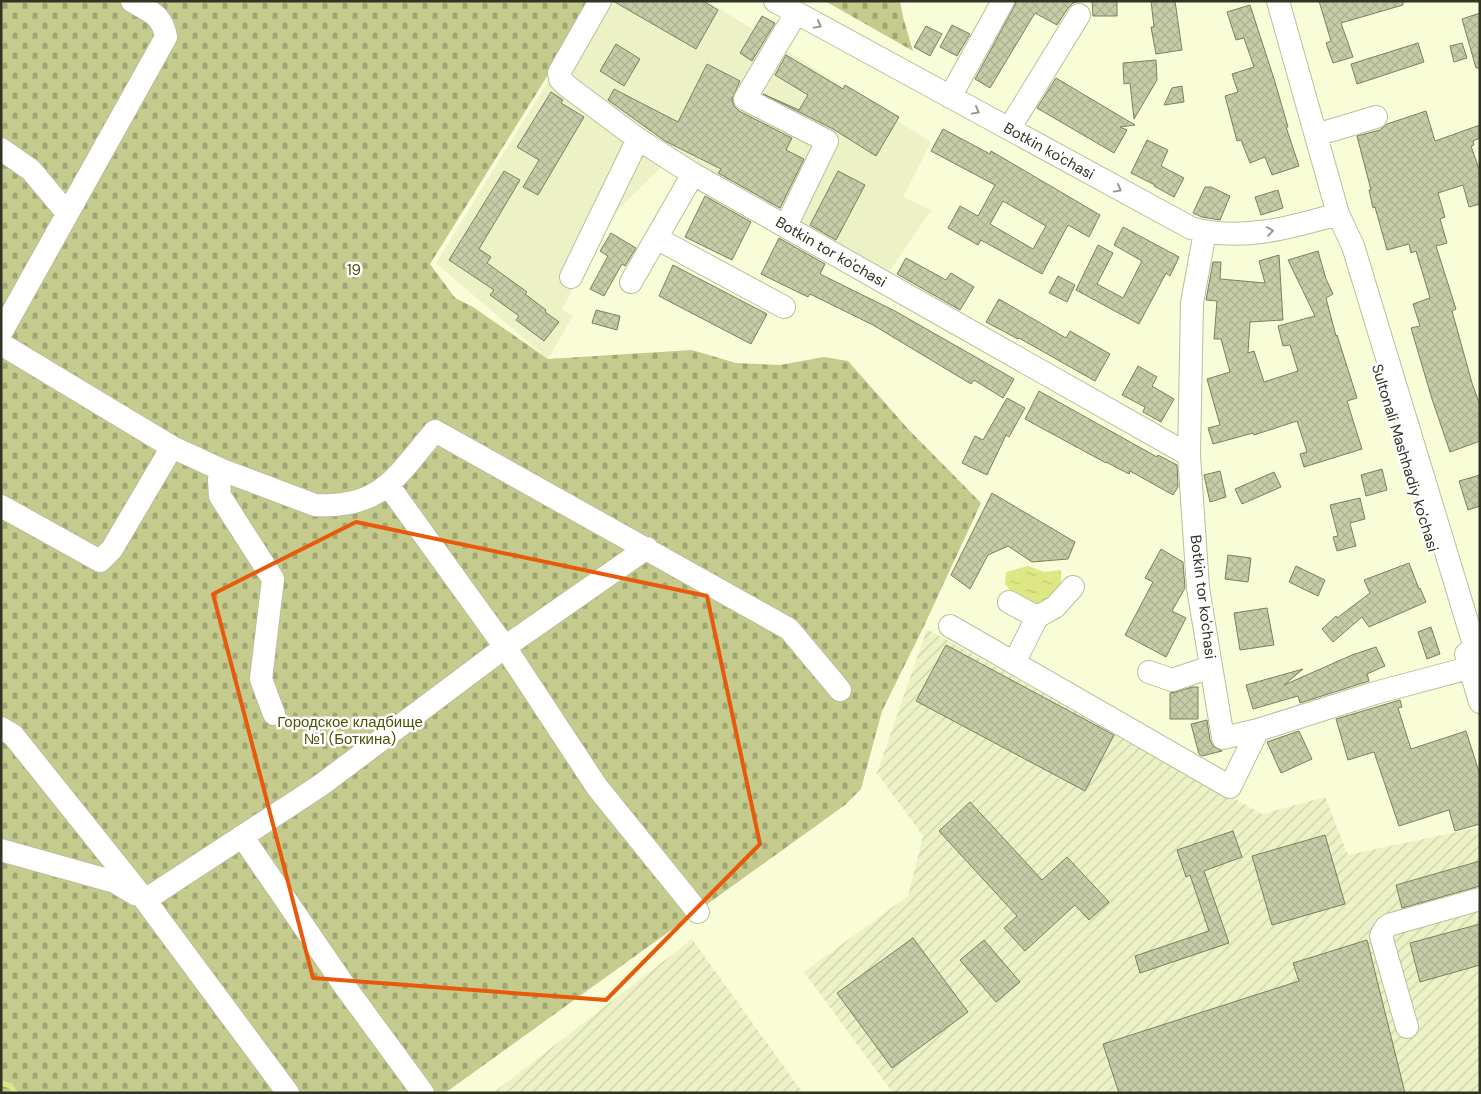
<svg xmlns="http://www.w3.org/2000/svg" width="1481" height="1094" viewBox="0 0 1481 1094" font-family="'DM Sans',sans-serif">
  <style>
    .built { fill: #ecf2c6 }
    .industrial { fill: url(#industrial-furrows) }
    .cemetery { fill: url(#cemetery-stones) }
    .water { fill: url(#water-ripples) }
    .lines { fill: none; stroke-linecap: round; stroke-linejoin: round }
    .stream { stroke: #dde884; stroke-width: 5 }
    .building { fill: url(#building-cross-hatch); stroke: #7b805e; fill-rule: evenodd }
    .minor-casing { stroke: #babf9b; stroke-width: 24 }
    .minor { stroke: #fff; stroke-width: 22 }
    .oneway { stroke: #989992 }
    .marked { fill: none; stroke: #e8590c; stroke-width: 4; stroke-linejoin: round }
    .labels { text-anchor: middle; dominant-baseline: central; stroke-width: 5; stroke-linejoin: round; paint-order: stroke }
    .street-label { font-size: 15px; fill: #313324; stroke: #fff }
    .park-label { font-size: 15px; fill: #4e5406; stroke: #fff }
  </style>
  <defs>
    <pattern id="industrial-furrows" width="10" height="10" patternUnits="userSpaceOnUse" patternTransform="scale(1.25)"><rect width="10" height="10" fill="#ecf2c6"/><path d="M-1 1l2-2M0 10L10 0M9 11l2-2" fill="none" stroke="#cbd0aa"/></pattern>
    <pattern id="cemetery-stones" width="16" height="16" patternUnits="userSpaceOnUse" patternTransform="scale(1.25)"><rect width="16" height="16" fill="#c4cb8d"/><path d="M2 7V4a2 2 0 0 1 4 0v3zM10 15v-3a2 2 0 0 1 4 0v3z" fill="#a0a573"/></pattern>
    <pattern id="water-ripples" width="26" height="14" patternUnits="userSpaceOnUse" patternTransform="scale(1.25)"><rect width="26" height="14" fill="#dde884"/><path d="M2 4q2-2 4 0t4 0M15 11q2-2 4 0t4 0" fill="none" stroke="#bec772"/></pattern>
    <pattern id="building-cross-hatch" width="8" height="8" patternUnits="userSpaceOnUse" patternTransform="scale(1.25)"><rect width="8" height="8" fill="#c7cca8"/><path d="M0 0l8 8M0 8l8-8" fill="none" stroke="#abb090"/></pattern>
  </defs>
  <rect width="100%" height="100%" fill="#f8fdd8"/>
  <path class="built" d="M 603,1 L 708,1 L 931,142 L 903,197 L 931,210 L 887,275 L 662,166 L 604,224 L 562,310 L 573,316 L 548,359 L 436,263 L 547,83 L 559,73 Z"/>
  <path class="industrial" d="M 927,629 L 1262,814 L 1325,797 L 1348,855 L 1480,827 L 1480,1093 L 893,1093 L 804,972 L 908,896 L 923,836 L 877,773 Z
    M 692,939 L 803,1093 L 493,1093 Z"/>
  <path class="cemetery" d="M 1,1 L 594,1 L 430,264 L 455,298 L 473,307 L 548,359 L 692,350 L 736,363 L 780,365 L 824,357 L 848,361 L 909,430 L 981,503 L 924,626 L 882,711 L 861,789 L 845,805 L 445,1093 L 1,1093 Z
    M 825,1 L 900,1 L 903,17 L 913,51 Z"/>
  <path class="water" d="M 1028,566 L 1044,572 L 1061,570 L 1061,584 L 1048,603 C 1026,604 1018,603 1005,584 L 1006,572 Z"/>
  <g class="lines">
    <path class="stream" d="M 1,1083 L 11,1086 L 15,1093"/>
  </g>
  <path class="building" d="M 613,1 L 703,1 L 718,10 L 696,49 Z
    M 1016,1 L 1080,1 L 1073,3 L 1068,8 L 1057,25 L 1035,13 L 990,88 L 975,79 L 1014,7 Z
    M 1092,1 L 1117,1 L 1117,16 L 1093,16 Z
    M 1151,1 L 1175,1 L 1182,50 L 1156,54 L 1151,27 L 1154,27 Z
    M 1319,1 L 1403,1 L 1403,5 L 1341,23 L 1353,57 L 1333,63 L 1326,43 L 1331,41 Z
    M 1250,5 L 1275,82 L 1288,127 L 1286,127 L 1299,166 L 1272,175 L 1265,157 L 1250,163 L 1241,140 L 1237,141 L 1225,96 L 1238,92 L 1232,74 L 1254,67 L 1244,38 L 1236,40 L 1227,12 Z
    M 1480,13 L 1480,68 L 1476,68 L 1462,19 Z
    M 762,16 L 775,23 L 752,61 L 740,53 Z
    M 952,25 L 970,34 L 957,56 L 940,47 Z
    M 926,26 L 942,34 L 930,56 L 914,47 Z
    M 1418,43 L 1424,62 L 1357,84 L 1351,64 Z
    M 1462,43 L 1467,58 L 1454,62 L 1450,46 Z
    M 616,44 L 640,59 L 624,86 L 600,71 Z
    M 786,55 L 843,89 L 845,85 L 899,117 L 876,156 L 833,129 L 763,94 L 799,110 L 808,95 L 775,75 Z
    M 1156,60 L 1157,80 L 1134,119 L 1130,83 L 1124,84 L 1123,63 Z
    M 707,64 L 740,81 L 732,99 L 734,106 L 739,111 L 792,138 L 786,150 L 804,159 L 780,208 L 718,173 L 721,169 L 665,141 L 608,100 L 614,89 L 678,122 Z
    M 1056,78 L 1135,125 L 1120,127 L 1127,130 L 1114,153 L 1037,108 Z
    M 1182,86 L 1184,102 L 1164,105 L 1172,88 Z
    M 551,92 L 563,100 L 561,103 L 584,117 L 538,195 L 523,187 L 539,160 L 517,147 Z
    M 1426,111 L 1435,141 L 1480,125 L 1480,138 L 1473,141 L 1474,145 L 1471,146 L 1480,172 L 1480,204 L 1469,207 L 1463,185 L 1438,193 L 1445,217 L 1440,219 L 1447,243 L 1436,246 L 1456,309 L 1452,311 L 1472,383 L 1480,405 L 1480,441 L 1450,452 L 1432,399 L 1411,328 L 1420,326 L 1413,304 L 1430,298 L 1416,251 L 1411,253 L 1409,244 L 1387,250 L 1375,207 L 1373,208 L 1369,190 L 1371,190 L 1357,136 L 1380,130 L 1387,124 Z
    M 943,129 L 990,154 L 991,151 L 1100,215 L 1089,237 L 1068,225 L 1042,274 L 981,240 L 978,245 L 948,228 L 960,206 L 978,216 L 995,185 L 931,151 ZM 1003,201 L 1046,226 L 1033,249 L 990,224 Z
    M 1147,140 L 1168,150 L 1161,166 L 1184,178 L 1174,197 L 1154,186 L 1155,185 L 1131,173 Z
    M 504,171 L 520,180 L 479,249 L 491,257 L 487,263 L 527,292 L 525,294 L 546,310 L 545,312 L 559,322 L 544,341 L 516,320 L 519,316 L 490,295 L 494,290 L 449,260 Z
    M 838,171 L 865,185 L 836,240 L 810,225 Z
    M 1205,187 L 1211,187 L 1230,196 L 1220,220 L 1202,217 L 1193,213 Z
    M 1278,190 L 1283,208 L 1261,215 L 1255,197 Z
    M 705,196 L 751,222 L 732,260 L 685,237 Z
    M 1123,227 L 1179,257 L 1170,276 L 1166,273 L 1139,324 L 1076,290 L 1098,245 L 1113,253 L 1097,284 L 1123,298 L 1142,261 L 1114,245 Z
    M 611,233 L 636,248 L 625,266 L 622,264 L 604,296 L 590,289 L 608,256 L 600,251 Z
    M 779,238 L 825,264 L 820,274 L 895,311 L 1014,379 L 1003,398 L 974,380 L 971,384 L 873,325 L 810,294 L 808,297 L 761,274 Z
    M 1318,251 L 1326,279 L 1333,294 L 1326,298 L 1336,336 L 1337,335 L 1357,398 L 1347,401 L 1362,449 L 1304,467 L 1300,454 L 1307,452 L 1297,421 L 1254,435 L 1253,433 L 1213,444 L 1208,428 L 1220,425 L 1207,379 L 1230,372 L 1221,339 L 1214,339 L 1217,301 L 1206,300 L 1213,262 L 1221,262 L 1220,279 L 1265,283 L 1259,261 L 1279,255 L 1283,320 L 1250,322 L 1248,353 L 1254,351 L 1264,382 L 1298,371 L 1290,345 L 1283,346 L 1278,326 L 1315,316 L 1288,260 Z
    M 906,258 L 946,280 L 951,273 L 974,287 L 960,310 L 897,274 Z
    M 673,265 L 767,314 L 751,344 L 659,296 Z
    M 1058,276 L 1075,285 L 1067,302 L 1049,293 Z
    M 999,299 L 1066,338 L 1070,331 L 1110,354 L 1095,381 L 1019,338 L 1018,339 L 986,322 Z
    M 596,310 L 620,316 L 617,330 L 592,323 Z
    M 1138,366 L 1157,377 L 1152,386 L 1174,399 L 1161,422 L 1143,412 L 1145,407 L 1122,395 Z
    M 1039,391 L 1157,457 L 1158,455 L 1177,465 L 1178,487 L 1173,495 L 1130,471 L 1129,474 L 1106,462 L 1106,463 L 1025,419 Z
    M 1007,398 L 1025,408 L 1009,437 L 1006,435 L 987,475 L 962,463 L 975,436 L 983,440 Z
    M 1382,469 L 1387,490 L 1366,496 L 1361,475 Z
    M 1220,471 L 1226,497 L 1210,502 L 1204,475 Z
    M 1274,472 L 1281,487 L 1242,504 L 1235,489 Z
    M 1480,475 L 1480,506 L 1468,510 L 1459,481 Z
    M 992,493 L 1075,542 L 1068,559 L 1032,562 L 1008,546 L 988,555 L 970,589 L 951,575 Z
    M 1360,498 L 1365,519 L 1350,523 L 1356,546 L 1337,551 L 1333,537 L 1338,536 L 1330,505 Z
    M 1161,549 L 1183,562 L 1185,588 L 1172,611 L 1186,618 L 1166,657 L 1125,635 L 1153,582 L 1145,578 Z
    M 1228,555 L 1251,558 L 1248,582 L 1225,579 Z
    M 1409,563 L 1419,589 L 1420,588 L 1426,602 L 1369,627 L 1362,617 L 1333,642 L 1322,629 L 1336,616 L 1337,618 L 1370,593 L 1364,580 Z
    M 1296,566 L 1325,580 L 1318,596 L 1289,582 Z
    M 1267,608 L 1274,645 L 1240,650 L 1234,613 Z
    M 1431,627 L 1440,654 L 1427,659 L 1418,632 Z
    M 946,645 L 1114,735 L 1085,791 L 916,701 Z
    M 1376,647 L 1385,666 L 1367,674 L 1369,681 L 1300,703 L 1298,696 L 1253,709 L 1246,685 L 1303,669 L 1284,685 L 1352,655 Z
    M 1192,687 L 1198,687 L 1198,719 L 1170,719 L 1170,693 L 1176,692 Z
    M 1400,700 L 1402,707 L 1398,708 L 1411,749 L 1466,731 L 1480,775 L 1480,824 L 1455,831 L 1449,810 L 1399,826 L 1374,752 L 1348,760 L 1336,719 Z
    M 1207,720 L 1210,740 L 1213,746 L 1222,751 L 1202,756 L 1199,754 L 1191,724 Z
    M 1299,731 L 1312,759 L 1281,773 L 1267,742 Z
    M 970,802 L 1042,880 L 1067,857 L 1109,902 L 1089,920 L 1075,905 L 1025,951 L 1004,928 L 1017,916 L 939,831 Z
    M 1233,831 L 1242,857 L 1204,871 L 1229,943 L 1140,973 L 1135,956 L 1209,931 L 1190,875 L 1186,877 L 1177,850 Z
    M 1325,835 L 1345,904 L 1272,925 L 1252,856 Z
    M 1480,861 L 1480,886 L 1402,908 L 1396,885 Z
    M 1480,924 L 1480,965 L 1420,982 L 1410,943 Z
    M 913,938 L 968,1012 L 892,1068 L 837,993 Z
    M 984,940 L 1020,982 L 996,1002 L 960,960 Z
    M 1367,940 L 1405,1093 L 1119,1093 L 1103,1044 L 1299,981 L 1293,963 Z"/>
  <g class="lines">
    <g class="minor-casing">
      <path id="minor" d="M 600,1 L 559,73 L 560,79 L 567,86 L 638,139 L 693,174 L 1189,455
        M 775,1 L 1191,228 C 1240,242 1290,228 1338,214
        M 1278,1 L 1338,214 L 1353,246 L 1480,664
        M 950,97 L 1003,1
        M 1009,129 L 1079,15
        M 1316,135 L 1376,117
        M 1,149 L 31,170 L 67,213
        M 786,226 L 827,141 L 745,99 L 796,13
        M 1205,232 L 1192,303 L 1189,455 L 1198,588 L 1223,738 L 1258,730 L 1375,693 L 1480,665
        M 656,238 L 784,307
        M 571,277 L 638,139
        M 631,282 L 693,174
        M 1,333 L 166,37 C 162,14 150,12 132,1
        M 1,344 L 172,447 L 222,470 L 315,505 C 382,509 396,476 435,431 L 789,629 L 840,690
        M 222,470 L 219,480 L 220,496 L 273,579 L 261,679 L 274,714
        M 388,485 L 505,647 L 597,787 L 698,912
        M 1,506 L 100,561 L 112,549 L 172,447
        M 1009,602 L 1037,617
        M 950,626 L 1230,787 L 1258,730
        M 1466,654 L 1480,702
        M 1014,663 L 1037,617 L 1055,607 L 1073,587
        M 1149,672 L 1172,680 L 1211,667
        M 1,728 L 13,735 L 145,900 L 288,1093
        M 242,836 L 346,988 L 423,1093
        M 1,850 L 115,882 L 135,894
        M 145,900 L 321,785 L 505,647 L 647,548
        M 1407,1027 L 1381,936 C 1384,929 1386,926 1392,924 L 1480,899"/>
    </g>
    <use href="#minor" class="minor"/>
  </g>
  <defs><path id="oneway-chevron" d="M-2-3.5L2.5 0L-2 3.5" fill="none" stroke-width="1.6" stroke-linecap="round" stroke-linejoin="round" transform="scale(1.25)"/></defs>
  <g class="oneway">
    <use href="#oneway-chevron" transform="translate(818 25) rotate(29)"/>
    <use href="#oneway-chevron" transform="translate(976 111) rotate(29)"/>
    <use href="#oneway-chevron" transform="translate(1118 189) rotate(29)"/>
    <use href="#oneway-chevron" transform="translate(1270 231) rotate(-9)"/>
  </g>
  <path class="marked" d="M 356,522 L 707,596 L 760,844 L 606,1000 L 313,978 L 213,594 Z"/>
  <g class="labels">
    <g class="street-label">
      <text transform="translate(1049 151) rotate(29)">Botkin ko'chasi</text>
      <text transform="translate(831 252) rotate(30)">Botkin tor ko'chasi</text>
      <text transform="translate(1405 458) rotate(73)">Sultonali Mashhadiy ko'chasi</text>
      <text transform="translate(1203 597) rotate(83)">Botkin tor ko'chasi</text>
    </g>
    <g class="park-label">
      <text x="354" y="270">19</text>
      <text x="350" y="722">Городское кладбище<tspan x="350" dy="17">№1 (Боткина)</tspan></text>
    </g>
  </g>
  <rect width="1481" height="1094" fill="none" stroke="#313324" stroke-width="5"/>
</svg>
